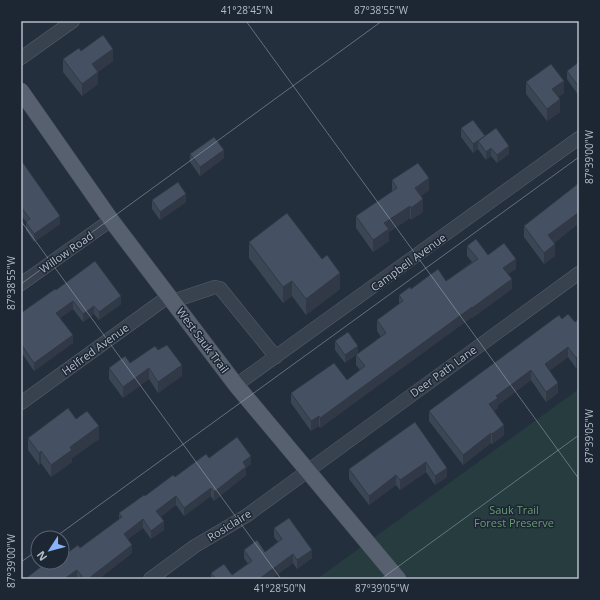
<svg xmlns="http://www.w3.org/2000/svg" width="600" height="600" viewBox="0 0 600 600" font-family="'Open Sans',sans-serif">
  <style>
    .green { fill: #263c3f }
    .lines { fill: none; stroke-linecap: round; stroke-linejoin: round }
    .minor-casing { stroke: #565f6c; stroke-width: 14 }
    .major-casing { stroke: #414a57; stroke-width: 17 }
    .minor { stroke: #38414e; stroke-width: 13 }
    .major { stroke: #56606e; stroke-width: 16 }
    .wall { fill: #3b4654 }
    .shaded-wall { fill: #303945 }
    .building { fill: #455162; stroke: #303945 }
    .ticks { fill: none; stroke: #b4bcc9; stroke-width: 1; stroke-opacity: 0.45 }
    .labels { text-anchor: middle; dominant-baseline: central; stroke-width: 3; stroke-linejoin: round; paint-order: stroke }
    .street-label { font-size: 11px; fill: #b4bcc9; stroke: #1d2633 }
    .park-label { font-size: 11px; fill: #6b9a76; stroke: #1d2633 }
    .neatline { fill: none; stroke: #b4bcc9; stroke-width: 1.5 }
    .ticks-label { font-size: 10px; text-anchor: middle; fill: #b4bcc9 }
  </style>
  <rect width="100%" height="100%" fill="#242f3e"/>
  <path class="green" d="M 579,389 L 579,579 L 317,579 Z"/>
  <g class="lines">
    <g class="minor-casing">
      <path id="minor" d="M 21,58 L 73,21
        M 21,284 L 111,220
        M 173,301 L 215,287 L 220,288 L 276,357
        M 236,385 L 579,138
        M 21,403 L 169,296
        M 150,579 L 195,546 L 246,516 L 579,273"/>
    </g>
    <g class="major-casing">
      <path id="major" d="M 21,91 L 111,220 L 236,385 L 398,579"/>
    </g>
    <use href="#minor" class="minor"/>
    <use href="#major" class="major"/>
  </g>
  <path class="wall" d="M 81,51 L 113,61 L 98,72 L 98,84 L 82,96 L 63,72 L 63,59 Z
    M 579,62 L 579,96 L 567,79 L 567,71 Z
    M 526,82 L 564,93 L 558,97 L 560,112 L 547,121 L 526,94 Z
    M 461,128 L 485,137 L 509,154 L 497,163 L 491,156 L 486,160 L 478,149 L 473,153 L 461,137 Z
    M 190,154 L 224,158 L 200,176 L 190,162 Z
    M 21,160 L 60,224 L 34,242 L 26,230 L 26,222 L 21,215 Z
    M 392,180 L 429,190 L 421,196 L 423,212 L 411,220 L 410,218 L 389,232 L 389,241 L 373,252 L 356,228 L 356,216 L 392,192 Z
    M 579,183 L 579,226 L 578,224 L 554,243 L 555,256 L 544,264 L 524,237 L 524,226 Z
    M 152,200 L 186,202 L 160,220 L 152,209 Z
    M 249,242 L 340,289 L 306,315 L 292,296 L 283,303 L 249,258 Z
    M 467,246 L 488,255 L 516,269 L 508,274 L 512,289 L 472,318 L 472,317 L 320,428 L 319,426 L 311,431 L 291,403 L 291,393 L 347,380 L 360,370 L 356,365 L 356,355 L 381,337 L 377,331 L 377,320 L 399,304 L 399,295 L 411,289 L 446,281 L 472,262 L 467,256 Z
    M 56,290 L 121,304 L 99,320 L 94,314 L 83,322 L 73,309 L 60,318 L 73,343 L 34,371 L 21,352 L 21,313 Z
    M 562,319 L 575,322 L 579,319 L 579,365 L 576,368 L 568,357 L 549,371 L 558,393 L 546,402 L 531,380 L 498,405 L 498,408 L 494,411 L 504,435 L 492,444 L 491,443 L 463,465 L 429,421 L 429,411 Z
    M 348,332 L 345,363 L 335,350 L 335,341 Z
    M 158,350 L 182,376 L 158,393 L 149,379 L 123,398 L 109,379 L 109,368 L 130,363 Z
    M 76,419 L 99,439 L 72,458 L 72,462 L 51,477 L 41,463 L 39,465 L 28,450 L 28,438 Z
    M 415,422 L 447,477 L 435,485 L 426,472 L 400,490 L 396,485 L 369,505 L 349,479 L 349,469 Z
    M 209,458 L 251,464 L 246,468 L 246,475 L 214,501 L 211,496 L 184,516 L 176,505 L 160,517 L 164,530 L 151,539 L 143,528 L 128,539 L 132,553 L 99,579 L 78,579 L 77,578 L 45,569 L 80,548 L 119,519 L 119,513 L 145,496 Z
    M 274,528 L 312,558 L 297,569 L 293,563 L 271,579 L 211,579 L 211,573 L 232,575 L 248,564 L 244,558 L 244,550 L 265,552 L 278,542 L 274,537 Z"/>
  <path class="shaded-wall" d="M 113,49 L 113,61 L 98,72 L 98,84 L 82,96 L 82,84 L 92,64 Z
    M 564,81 L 564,93 L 552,101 L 552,89 Z
    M 560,99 L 560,112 L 547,121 L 547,109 Z
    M 485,136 L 485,144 L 478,141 L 478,149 L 473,153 L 473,144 Z
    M 509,146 L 509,154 L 497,163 L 497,155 Z
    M 491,148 L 491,156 L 486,160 L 486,152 Z
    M 224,150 L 224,158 L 200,176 L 200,167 Z
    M 429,178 L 429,190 L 415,200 L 415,188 Z
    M 186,194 L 186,202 L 160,220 L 160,212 Z
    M 423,199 L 423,212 L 411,220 L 411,208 Z
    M 410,206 L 410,218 L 389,232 L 389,241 L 373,252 L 373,240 L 384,223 Z
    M 578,213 L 578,224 L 548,247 L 548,235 Z
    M 60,216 L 60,224 L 34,242 L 34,234 Z
    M 555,244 L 555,256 L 544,264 L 544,253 Z
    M 516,259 L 516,269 L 503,278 L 503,268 Z
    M 340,273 L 340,289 L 306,315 L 306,299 Z
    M 512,279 L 512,289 L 472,318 L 472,308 Z
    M 292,281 L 292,296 L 283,303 L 283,287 Z
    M 121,296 L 121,304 L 99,320 L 99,312 Z
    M 73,301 L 73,309 L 56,321 L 56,313 Z
    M 94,306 L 94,314 L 83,322 L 83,314 Z
    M 472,307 L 472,317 L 320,428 L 320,418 Z
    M 73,335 L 73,343 L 34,371 L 34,363 Z
    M 358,346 L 358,354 L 345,363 L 345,355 Z
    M 568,347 L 568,357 L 545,374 L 545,364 Z
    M 579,355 L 579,365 L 576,368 L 576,358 Z
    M 182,365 L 182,376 L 158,393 L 158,382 Z
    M 149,368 L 149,379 L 123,398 L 123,387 Z
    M 531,370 L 531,380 L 498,405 L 498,408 L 489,414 L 489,404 L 496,396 Z
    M 558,383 L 558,393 L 546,402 L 546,392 Z
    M 319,416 L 319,426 L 311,431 L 311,421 Z
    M 504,425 L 504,435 L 492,444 L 492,434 Z
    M 99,426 L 99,439 L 72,458 L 72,462 L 51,477 L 51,465 L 70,447 Z
    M 491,433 L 491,443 L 463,465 L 463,455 Z
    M 41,451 L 41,463 L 39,465 L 39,453 Z
    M 251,456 L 251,464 L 246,468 L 246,475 L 214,501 L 214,492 L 243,462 Z
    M 426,462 L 426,472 L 400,490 L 400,480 Z
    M 447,468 L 447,477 L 435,485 L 435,476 Z
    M 396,475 L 396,485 L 369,505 L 369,496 Z
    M 211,488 L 211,496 L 184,516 L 184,508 Z
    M 176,496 L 176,505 L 156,519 L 156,511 Z
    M 143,519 L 143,528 L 124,542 L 124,534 Z
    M 164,521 L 164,530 L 151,539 L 151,531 Z
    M 132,545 L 132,553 L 99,579 L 88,579 Z
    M 312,550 L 312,558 L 297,569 L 297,560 Z
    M 293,554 L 293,563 L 271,579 L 259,579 Z
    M 77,570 L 77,578 L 75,579 L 64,579 Z"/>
  <path class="building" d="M 103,35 L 113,49 L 92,64 L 98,72 L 82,84 L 63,59 L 79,48 L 81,51 Z
    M 579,62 L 579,87 L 567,71 Z
    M 551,64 L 564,81 L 552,89 L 560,99 L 547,109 L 526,82 Z
    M 473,120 L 485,136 L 473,144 L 461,128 Z
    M 496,128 L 509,146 L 497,155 L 491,148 L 486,152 L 478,141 Z
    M 214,137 L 224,150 L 200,167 L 190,154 Z
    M 21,160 L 60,216 L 34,234 L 26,222 L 30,219 L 21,207 Z
    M 418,163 L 429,178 L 415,188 L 423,199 L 411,208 L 410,206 L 384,223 L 389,229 L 373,240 L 356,216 L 397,188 L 392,180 Z
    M 178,182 L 186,194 L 160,212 L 152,200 Z
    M 579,183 L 579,215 L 578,213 L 548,235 L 555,244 L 544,253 L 524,226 Z
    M 287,213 L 322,259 L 327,255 L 340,273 L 306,299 L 292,281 L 283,287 L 249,242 Z
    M 476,239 L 488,255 L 504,243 L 516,259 L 503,268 L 512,279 L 472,308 L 472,307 L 320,418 L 319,416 L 311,421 L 291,393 L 334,363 L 347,380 L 365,366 L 356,355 L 386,333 L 377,320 L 403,301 L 399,295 L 410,287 L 411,289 L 438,269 L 446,281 L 478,259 L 467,246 Z
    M 95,261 L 121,296 L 99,312 L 94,306 L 83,314 L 73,301 L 56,313 L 73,335 L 34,363 L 21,344 L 21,313 L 55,289 L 56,290 Z
    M 568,314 L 575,322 L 579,319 L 579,355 L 576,358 L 568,347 L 545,364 L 558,383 L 546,392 L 531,370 L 496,396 L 498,398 L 489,404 L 504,425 L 492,434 L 491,433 L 463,455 L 429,411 L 559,315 L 562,319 Z
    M 348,332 L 358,346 L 345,355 L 335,341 Z
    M 167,345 L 182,365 L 158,382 L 149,368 L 123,387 L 109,368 L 125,356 L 130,363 L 155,346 L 158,350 Z
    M 68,408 L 76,419 L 87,411 L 99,426 L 70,447 L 72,450 L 51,465 L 41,451 L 39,453 L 28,438 Z
    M 415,422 L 447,468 L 435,476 L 426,462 L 400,480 L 396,475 L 369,496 L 349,469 Z
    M 237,437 L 251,456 L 243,462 L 246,467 L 214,492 L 211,488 L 184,508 L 176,496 L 156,511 L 164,521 L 151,531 L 143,519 L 124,534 L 132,545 L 88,579 L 84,579 L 77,570 L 64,579 L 25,579 L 42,566 L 45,569 L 55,562 L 62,562 L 62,557 L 78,545 L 80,548 L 122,517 L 119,513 L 144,495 L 145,496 L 173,475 L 175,477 L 206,454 L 209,458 Z
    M 289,518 L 312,550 L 297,560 L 293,554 L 259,579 L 216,579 L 211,573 L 224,564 L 232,575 L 252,561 L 244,550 L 257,540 L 265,552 L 282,539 L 274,528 Z"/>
  <path class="ticks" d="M 246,21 L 579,479M 21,221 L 281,579M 21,284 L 382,21M 54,538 L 579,157M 21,562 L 38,550M 381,579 L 579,435"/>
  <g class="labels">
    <g class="street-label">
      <text transform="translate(66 252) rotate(-35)">Willow Road</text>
      <text transform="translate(408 262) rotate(-36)">Campbell Avenue</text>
      <text transform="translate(203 340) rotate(53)">West Sauk Trail</text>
      <text transform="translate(95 349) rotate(-36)">Helfred Avenue</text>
      <text transform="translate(443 371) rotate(-36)">Deer Path Lane</text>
      <text transform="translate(229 525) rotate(-32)">Rosiclaire</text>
    </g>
    <g class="park-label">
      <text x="514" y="509">Sauk Trail<tspan x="514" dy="13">Forest Preserve</tspan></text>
    </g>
  </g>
  <rect width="600" height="600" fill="none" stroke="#1d2633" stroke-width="44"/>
  <g transform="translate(50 550) rotate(234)"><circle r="19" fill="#1d2633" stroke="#59626f"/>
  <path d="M0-3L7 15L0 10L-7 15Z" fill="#8ab4f8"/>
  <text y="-6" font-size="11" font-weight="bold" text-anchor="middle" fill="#b4bcc9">N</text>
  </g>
  <rect x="22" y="22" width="556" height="556" class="neatline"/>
  <g class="ticks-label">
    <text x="247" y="14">41°28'45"N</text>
    <text x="381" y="14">87°38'55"W</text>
    <text transform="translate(589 157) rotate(-90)" y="4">87°39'00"W</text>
    <text transform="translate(11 283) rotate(-90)" y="4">87°38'55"W</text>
    <text transform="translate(589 436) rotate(-90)" y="4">87°39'05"W</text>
    <text transform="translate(11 561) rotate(-90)" y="4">87°39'00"W</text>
    <text x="280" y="592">41°28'50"N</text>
    <text x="382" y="592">87°39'05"W</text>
  </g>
</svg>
